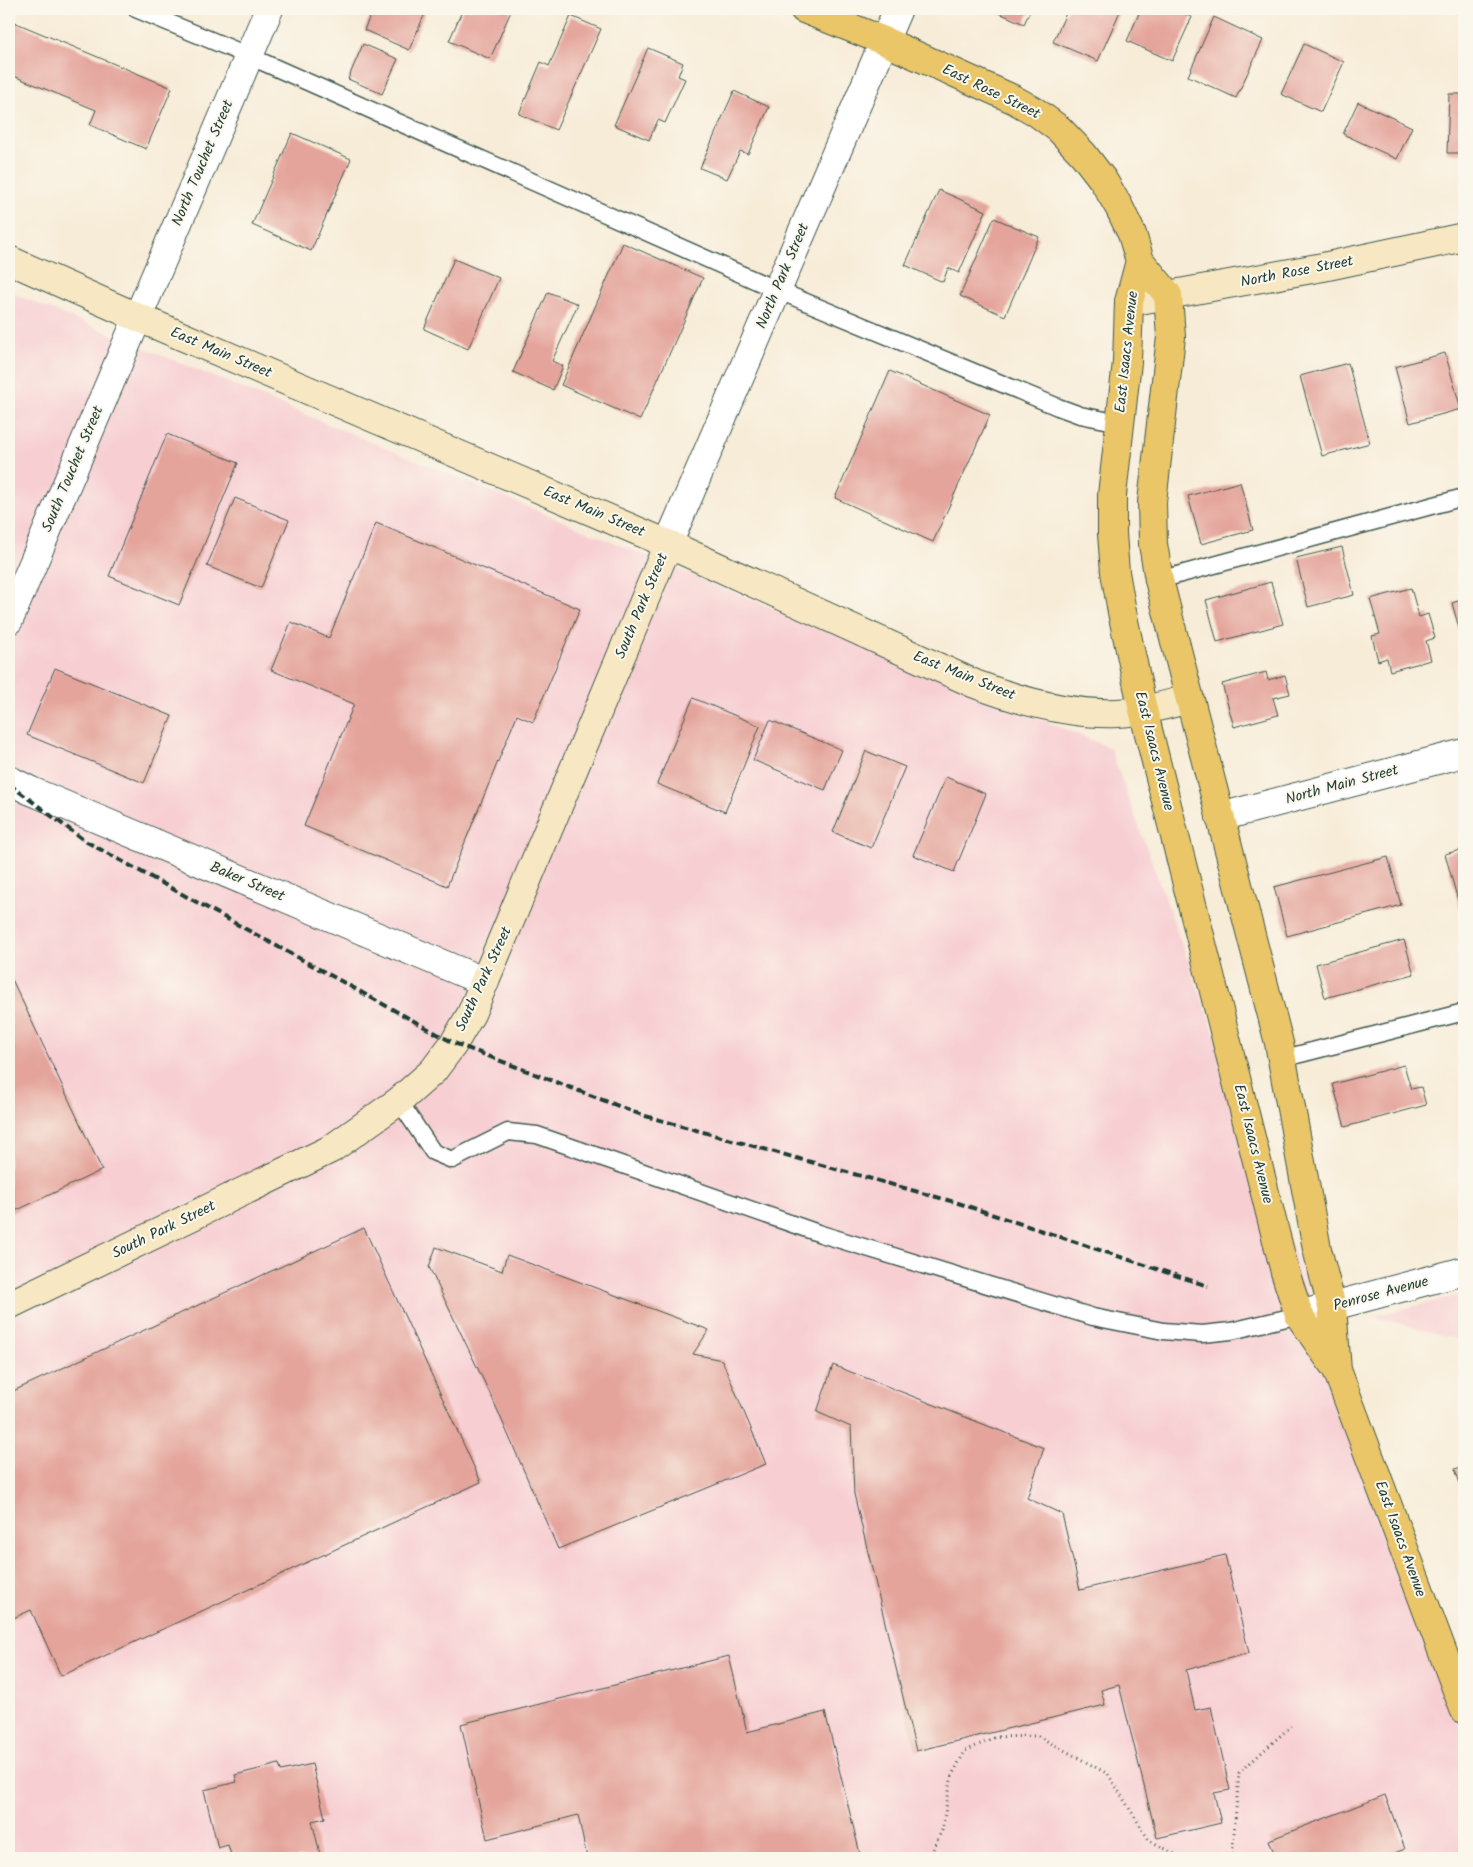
<svg xmlns="http://www.w3.org/2000/svg" width="1473" height="1867" viewBox="0 0 1473 1867" font-family="Kalam,sans-serif">
  <style>
    .built { fill: #f7cfd3 }
    .building { fill: #e4a49b }
    .lines { fill: none; stroke-linecap: round; stroke-linejoin: round }
    .lane-casing { stroke: #3f574d; stroke-width: 19 }
    .street-casing { stroke: #3f574d; stroke-width: 30 }
    .secondary-casing { stroke: #3f574d; stroke-width: 30 }
    .primary-casing { stroke: #3f574d; stroke-width: 30 }
    .path { stroke: #3f574d; stroke-width: 3; stroke-dasharray: 1 4; stroke-linecap: butt }
    .lane { stroke: #fff; stroke-width: 16 }
    .street { stroke: #fff; stroke-width: 28 }
    .secondary { stroke: #f7e8c3; stroke-width: 28 }
    .primary { stroke: #eac669; stroke-width: 28 }
    .rail { stroke: #1f3d34; stroke-width: 4; stroke-dasharray: 8 4; stroke-linecap: butt }
    .labels { text-anchor: middle; dominant-baseline: central; stroke-width: 4; stroke-linejoin: round; paint-order: stroke }
    .street-label { font-size: 15px; fill: #1f3d34; stroke: #fbf7ec }
  </style>
  <rect width="100%" height="100%" fill="#fbf7ec"/>
  <filter id="ink" filterUnits="userSpaceOnUse"><feTurbulence type="fractalNoise" baseFrequency=".02" numOctaves="2"/><feDisplacementMap in="SourceGraphic" scale="10" xChannelSelector="R" yChannelSelector="G"/><feConvolveMatrix kernelMatrix="1 2 1 2 8 2 1 2 1" color-interpolation-filters="sRGB"/></filter>
  <filter id="wash" filterUnits="userSpaceOnUse"><feTurbulence type="fractalNoise" baseFrequency=".0096" numOctaves="4" result="noise"/><feDisplacementMap in="SourceGraphic" scale="20" xChannelSelector="R" yChannelSelector="G"/><feGaussianBlur stdDeviation="1.12" result="paint"/><feColorMatrix in="noise" values="0 0 0 0 0 0 0 0 0 0 0 0 0 0 0 0 0 1.4 0 .05"/><feComposite in="paint" operator="in"/></filter>
  <g filter="url(#wash)">
    <rect width="100%" height="100%" fill="#f7ecd8"/>
    <path class="built" d="M 9,292 L 1110,748 L 1464,1715 L 1464,1858 L 9,1858 Z
      M 1464,1294 L 1464,1341 L 1373,1316 Z"/>
    <g id="blocks">
      <path class="building" d="M 373,9 L 427,9 L 409,50 L 364,30 Z
        M 463,9 L 512,9 L 490,59 L 449,41 Z
        M 990,9 L 1031,9 L 1024,24 Z
        M 1068,9 L 1121,9 L 1098,61 L 1053,42 Z
        M 1141,9 L 1172,9 L 1192,17 L 1172,61 L 1127,41 Z
        M 571,16 L 601,29 L 556,130 L 519,114 L 541,62 L 549,66 Z
        M 1214,17 L 1263,40 L 1236,98 L 1188,76 Z
        M 9,20 L 172,88 L 146,149 L 90,125 L 96,110 L 9,74 Z
        M 363,44 L 398,59 L 382,94 L 348,79 Z
        M 1304,44 L 1344,62 L 1321,112 L 1281,94 Z
        M 648,48 L 683,63 L 678,76 L 685,79 L 665,123 L 658,120 L 649,140 L 614,125 Z
        M 734,91 L 769,107 L 748,154 L 740,151 L 727,179 L 700,168 Z
        M 1449,94 L 1464,94 L 1464,153 L 1447,153 Z
        M 1358,102 L 1412,127 L 1397,159 L 1343,134 Z
        M 292,133 L 351,159 L 311,251 L 252,225 Z
        M 939,190 L 986,211 L 959,273 L 948,268 L 943,282 L 905,265 Z
        M 994,218 L 1039,237 L 1005,316 L 960,296 Z
        M 623,243 L 703,278 L 640,420 L 561,385 Z
        M 454,259 L 499,278 L 468,349 L 424,329 Z
        M 548,292 L 578,304 L 552,361 L 563,366 L 553,390 L 513,372 Z
        M 1445,353 L 1461,409 L 1410,423 L 1395,367 Z
        M 1348,363 L 1370,443 L 1322,456 L 1300,376 Z
        M 890,371 L 990,415 L 933,542 L 835,498 Z
        M 167,434 L 238,463 L 179,605 L 109,576 Z
        M 1240,482 L 1253,530 L 1201,544 L 1188,496 Z
        M 235,498 L 289,520 L 261,588 L 207,566 Z
        M 376,523 L 580,609 L 533,722 L 517,715 L 447,886 L 304,826 L 354,704 L 271,670 L 291,622 L 329,638 Z
        M 1342,547 L 1354,595 L 1308,607 L 1296,558 Z
        M 1271,582 L 1283,624 L 1217,642 L 1206,600 Z
        M 1411,588 L 1419,617 L 1428,614 L 1435,638 L 1426,641 L 1431,660 L 1390,671 L 1387,658 L 1378,661 L 1372,636 L 1380,634 L 1370,599 Z
        M 1464,599 L 1464,646 L 1452,603 Z
        M 55,668 L 172,716 L 144,783 L 27,735 Z
        M 1266,672 L 1268,680 L 1285,675 L 1290,694 L 1273,698 L 1278,715 L 1234,727 L 1222,684 Z
        M 693,698 L 760,726 L 725,812 L 657,784 Z
        M 770,720 L 842,750 L 825,790 L 753,760 Z
        M 866,751 L 905,767 L 871,848 L 833,832 Z
        M 946,777 L 986,794 L 954,872 L 913,855 Z
        M 1464,849 L 1464,922 L 1445,854 Z
        M 1388,857 L 1401,905 L 1287,936 L 1274,887 Z
        M 1404,940 L 1414,974 L 1325,998 L 1316,964 Z
        M 9,973 L 102,1170 L 9,1214 Z
        M 1404,1065 L 1411,1089 L 1421,1087 L 1426,1105 L 1345,1127 L 1333,1084 Z
        M 364,1228 L 481,1482 L 61,1676 L 31,1610 L 9,1620 L 9,1393 Z
        M 436,1247 L 502,1271 L 507,1255 L 709,1330 L 693,1354 L 722,1360 L 766,1464 L 558,1549 L 493,1400 L 429,1267 Z
        M 833,1365 L 1044,1448 L 1027,1498 L 1062,1514 L 1080,1590 L 1225,1555 L 1249,1653 L 1186,1670 L 1195,1710 L 1211,1707 L 1230,1790 L 1214,1793 L 1221,1823 L 1157,1838 L 1119,1685 L 1101,1690 L 1105,1705 L 916,1751 L 854,1494 L 851,1427 L 817,1412 Z
        M 1464,1466 L 1464,1495 L 1455,1469 Z
        M 729,1656 L 747,1732 L 825,1712 L 861,1858 L 587,1858 L 578,1815 L 487,1839 L 461,1724 Z
        M 279,1764 L 281,1771 L 312,1764 L 325,1818 L 312,1821 L 321,1858 L 232,1858 L 228,1845 L 218,1848 L 204,1790 L 237,1782 L 235,1775 Z
        M 1385,1795 L 1405,1849 L 1392,1854 L 1393,1858 L 1276,1858 L 1269,1840 Z"/>
    </g>
  </g>
  <g filter="url(#ink)">
    <use href="#blocks" fill-opacity="0" stroke="#3f574d" stroke-width="1"/>
    <g class="lines">
      <g class="lane-casing">
        <path id="lane" d="M 136,9 L 249,56 L 777,290 L 1058,407 L 1080,415 L 1120,423
          M 1159,580 L 1464,497
          M 1281,1059 L 1464,1012
          M 399,1101 L 433,1152 L 452,1160 L 508,1132 L 537,1135 L 821,1234 L 1093,1317 L 1163,1331 L 1202,1334 L 1231,1331 L 1299,1315"/>
      </g>
      <g class="street-casing">
        <path id="street" d="M 668,544 L 898,9
          M 9,620 L 269,9
          M 9,780 L 31,791 L 485,982
          M 1220,817 L 1464,753
          M 1299,1315 L 1464,1271"/>
      </g>
      <g class="secondary-casing">
        <path id="secondary" d="M 9,260 L 137,317 L 668,544 L 975,684 C 1020,701 1069,715 1117,713 C 1141,712 1166,705 1189,699
          M 1129,302 L 1323,267 L 1464,237
          M 9,1305 L 331,1149 L 399,1101 L 433,1071 L 454,1043 L 471,1014 L 668,544"/>
      </g>
      <g class="primary-casing">
        <path id="primary" d="M 804,9 L 884,41 L 1013,99 L 1036,112 L 1059,129 L 1083,154 L 1103,180 L 1119,207 L 1132,234 L 1140,261 L 1168,295 L 1171,337 L 1152,502 L 1153,544 L 1159,580 L 1279,1043 L 1317,1249 L 1332,1307 L 1337,1370
          M 1140,261 L 1129,302 L 1127,362 L 1112,495 L 1112,534 L 1115,572 L 1122,612 L 1143,710 L 1285,1272 L 1299,1315 L 1337,1370 L 1464,1709"/>
      </g>
      <path class="path" d="M 929,1858 L 942,1830 L 952,1775 L 965,1751 L 996,1737 L 1038,1736 L 1108,1774 L 1149,1840 L 1182,1858
        M 1232,1858 L 1239,1773 L 1291,1726"/>
      <use href="#lane" class="lane"/>
      <use href="#street" class="street"/>
      <use href="#secondary" class="secondary"/>
      <use href="#primary" class="primary"/>
      <path class="rail" d="M 9,784 L 85,841 L 454,1043 L 642,1115 L 958,1203 L 1208,1286"/>
    </g>
  </g>
  <g class="labels">
    <g class="street-label">
      <text transform="translate(991 92) rotate(26)">East Rose Street</text>
      <text transform="translate(203 163) rotate(-67)">North Touchet Street</text>
      <text transform="translate(1297 272) rotate(-11)">North Rose Street</text>
      <text transform="translate(783 276) rotate(-67)">North Park Street</text>
      <text transform="translate(1127 352) rotate(-84)">East Isaacs Avenue</text>
      <text transform="translate(221 353) rotate(23)">East Main Street</text>
      <text transform="translate(73 469) rotate(-67)">South Touchet Street</text>
      <text transform="translate(594 512) rotate(23)">East Main Street</text>
      <text transform="translate(642 606) rotate(-67)">South Park Street</text>
      <text transform="translate(964 676) rotate(22)">East Main Street</text>
      <text transform="translate(1154 751) rotate(76)">East Isaacs Avenue</text>
      <text transform="translate(1342 785) rotate(-15)">North Main Street</text>
      <text transform="translate(247 882) rotate(23)">Baker Street</text>
      <text transform="translate(484 979) rotate(-65)">South Park Street</text>
      <text transform="translate(1253 1144) rotate(76)">East Isaacs Avenue</text>
      <text transform="translate(164 1230) rotate(-26)">South Park Street</text>
      <text transform="translate(1381 1294) rotate(-15)">Penrose Avenue</text>
      <text transform="translate(1400 1539) rotate(70)">East Isaacs Avenue</text>
    </g>
  </g>
  <rect width="1473" height="1867" fill="none" stroke="#fbf7ec" stroke-width="30"/>
</svg>
